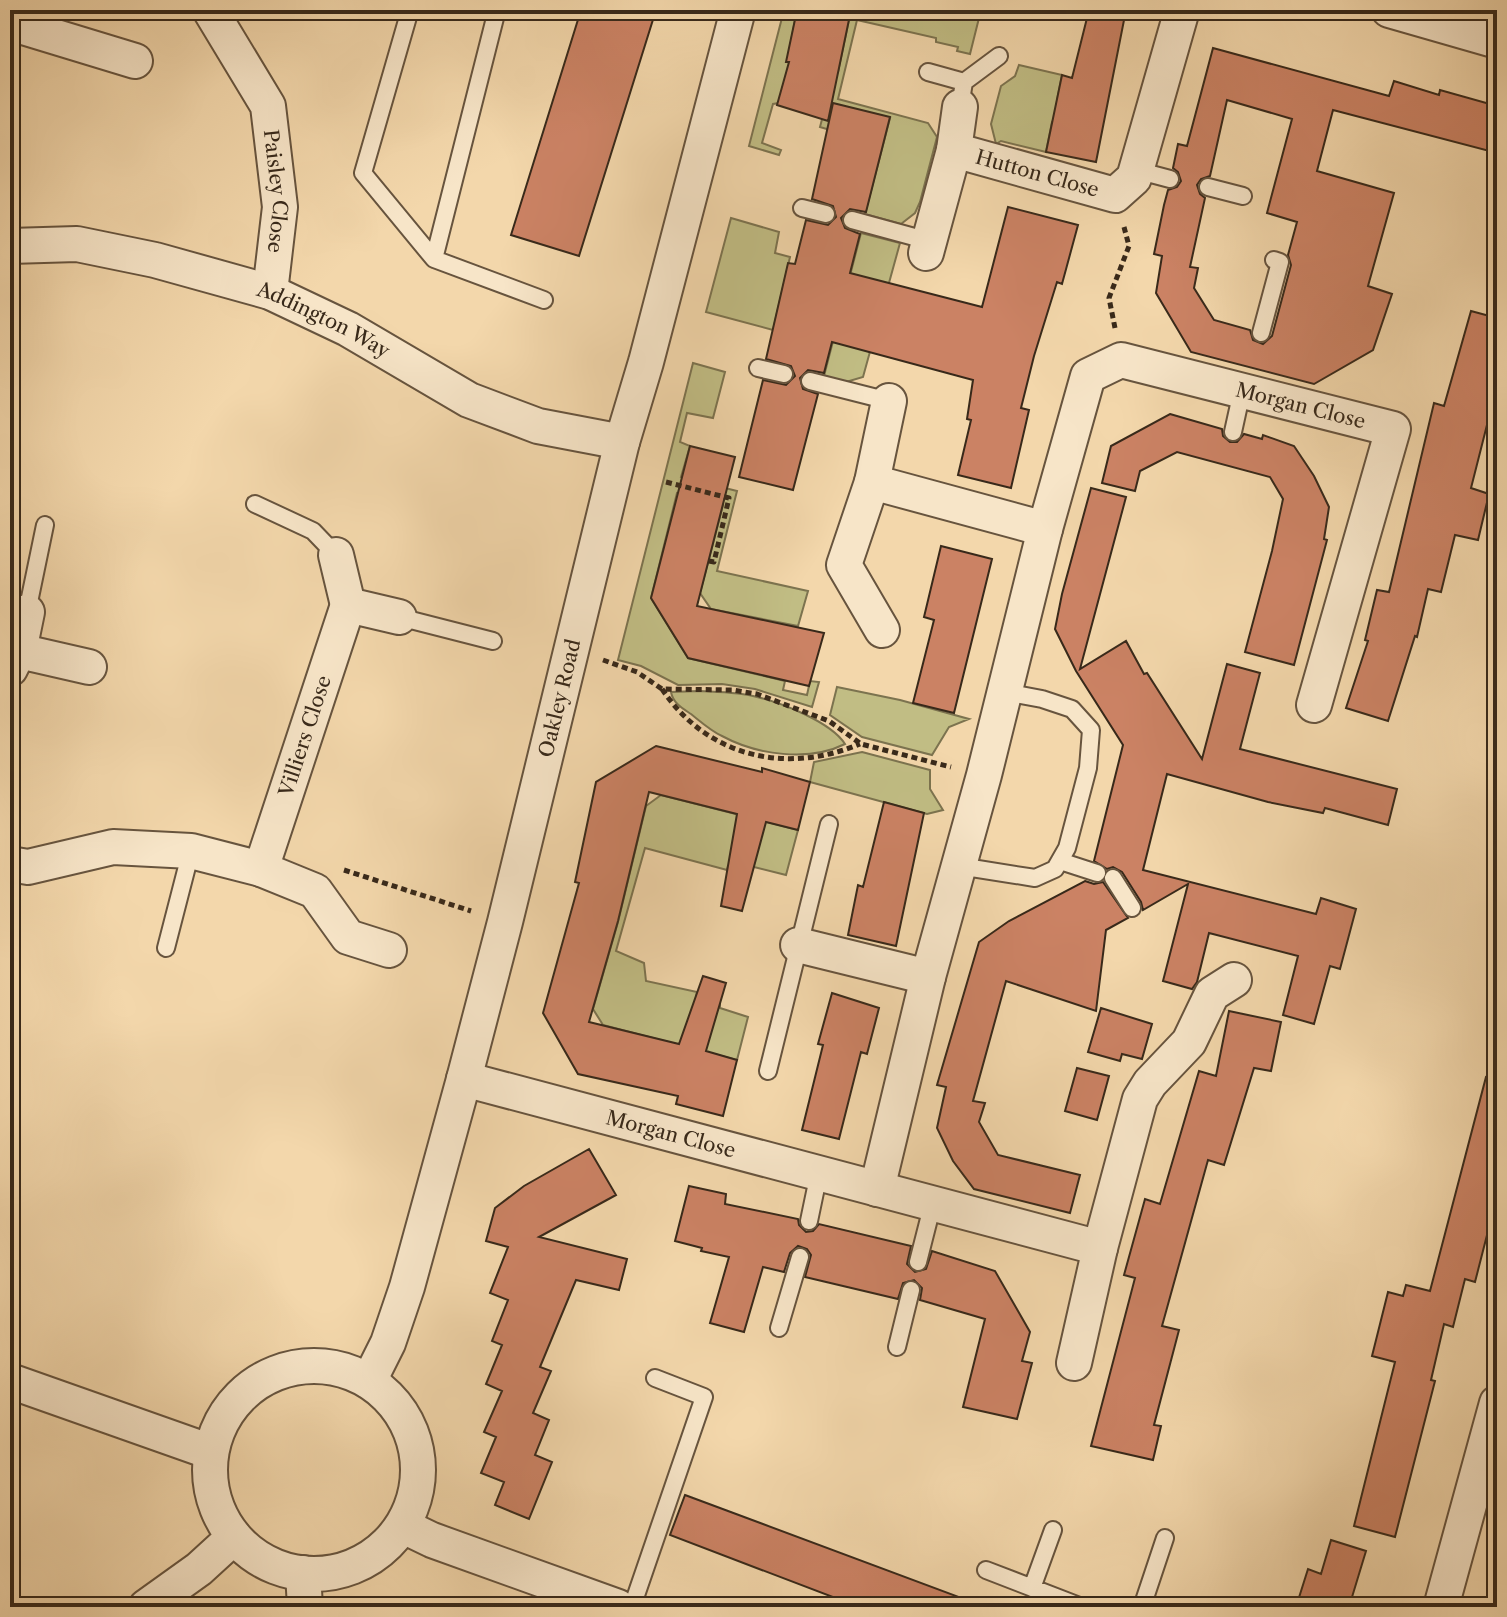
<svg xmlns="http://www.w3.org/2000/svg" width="1507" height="1617" viewBox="0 0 1507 1617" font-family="'Libre Caslon Text',serif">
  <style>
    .green { fill: #c1bd84; stroke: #7c734f; stroke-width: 2 }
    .building { fill: #cb8264; stroke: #38291a; stroke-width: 2; fill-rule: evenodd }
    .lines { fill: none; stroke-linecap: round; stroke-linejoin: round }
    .lane-casing { stroke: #67543e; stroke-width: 20 }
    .street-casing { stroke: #67543e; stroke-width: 38 }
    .path { stroke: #38291a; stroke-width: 5; stroke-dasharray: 6 4; stroke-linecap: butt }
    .lane { stroke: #f7e5c8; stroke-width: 16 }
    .street { stroke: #f7e5c8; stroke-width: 34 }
    .labels { text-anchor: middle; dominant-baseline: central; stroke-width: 6; stroke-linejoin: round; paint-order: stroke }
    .street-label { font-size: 20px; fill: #38291a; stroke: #f7e5c8 }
  </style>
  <rect width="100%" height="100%" fill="#f3d7ab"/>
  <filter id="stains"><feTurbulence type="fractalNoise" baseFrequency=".0025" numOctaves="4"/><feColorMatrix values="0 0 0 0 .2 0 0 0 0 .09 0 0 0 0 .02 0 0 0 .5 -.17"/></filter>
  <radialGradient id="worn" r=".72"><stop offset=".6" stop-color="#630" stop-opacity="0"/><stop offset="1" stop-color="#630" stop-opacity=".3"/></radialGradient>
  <path class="green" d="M 784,10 L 797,10 L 787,62 L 838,72 L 851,10 L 981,10 L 970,54 L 957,51 L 958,47 L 936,42 L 936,38 L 857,20 L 838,99 L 928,123 L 937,137 L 920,202 L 915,213 L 901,224 L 865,214 L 890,118 L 830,130 L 820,127 L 828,96 L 773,104 L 762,143 L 781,150 L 779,155 L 749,146 Z
    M 1019,65 L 1062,75 L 1057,100 L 1056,123 L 1052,122 L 1046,152 L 1001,141 L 996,144 L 991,124 L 1001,86 L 1015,76 Z
    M 731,218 L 779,232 L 775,253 L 790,257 L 773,330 L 706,312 Z
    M 861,233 L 900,243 L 863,377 L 846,382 L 824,376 Z
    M 693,363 L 725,372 L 713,418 L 687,413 L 680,442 L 690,446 L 681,477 L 737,491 L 717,571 L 808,591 L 798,626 L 711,609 L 700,593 L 723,505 L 677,493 L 651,598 L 688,658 L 785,681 L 783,690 L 807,695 L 810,681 L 819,682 L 812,707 L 755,689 L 722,684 L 678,685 L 641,666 L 618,660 Z
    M 837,687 L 900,700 L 969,719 L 949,727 L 932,755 L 862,737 L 830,715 Z
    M 700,691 C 719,692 739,692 757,697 C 782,703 831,722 845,744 C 809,762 757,755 722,736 C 711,731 701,722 691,714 C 682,708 673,703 671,692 Z
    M 862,752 L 930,770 L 930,789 L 943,810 L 927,814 L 810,782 L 814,762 Z
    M 661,795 L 798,830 L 786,875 L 754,867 L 728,866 L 727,870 L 645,848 L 616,951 L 644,963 L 646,981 L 697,992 L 696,997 L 720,1004 L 720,1008 L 748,1017 L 737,1060 L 603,1025 L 593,1009 L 618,922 L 646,806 Z"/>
  <path class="building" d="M 581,10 L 656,10 L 579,256 L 511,235 Z
    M 797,10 L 851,10 L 828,121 L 777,105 L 789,62 L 786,62 Z
    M 1089,10 L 1126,10 L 1096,162 L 1046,152 L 1062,75 L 1072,78 Z
    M 1213,48 L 1389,96 L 1394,81 L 1439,95 L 1440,90 L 1497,106 L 1497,153 L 1333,110 L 1317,171 L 1394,193 L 1368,286 L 1392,294 L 1373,350 L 1314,384 L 1191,352 L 1156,293 L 1162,256 L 1154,254 L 1164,205 L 1168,190 L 1177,187 L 1181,181 L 1178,172 L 1173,168 L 1178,144 L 1187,146 ZM 1227,100 L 1292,119 L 1267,213 L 1297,222 L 1288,255 L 1291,265 L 1272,336 L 1263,344 L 1253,340 L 1250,330 L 1214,320 L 1194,288 L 1198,268 L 1190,267 L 1205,198 L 1200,194 L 1197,185 L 1201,179 L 1210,176 Z
    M 833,103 L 890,117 L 866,212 L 850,209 L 841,218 L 845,228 L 860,234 L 850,273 L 982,307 L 1008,207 L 1078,225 L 1062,284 L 1057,282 L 1034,356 L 1021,408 L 1029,410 L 1011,488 L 958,475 L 971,420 L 967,419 L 973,380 L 832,342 L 824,373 L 808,370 L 800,378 L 803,389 L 818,394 L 793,490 L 739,477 L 763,380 L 786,385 L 795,376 L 791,366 L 766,359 L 788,263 L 795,264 L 806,220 L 828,225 L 836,217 L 833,206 L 812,199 Z
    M 1471,311 L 1497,318 L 1497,423 L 1488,421 L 1471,488 L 1489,494 L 1478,540 L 1455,535 L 1441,592 L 1428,589 L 1417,637 L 1415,636 L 1388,721 L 1346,708 L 1368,641 L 1365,640 L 1377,590 L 1389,592 L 1434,403 L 1444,406 Z
    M 1170,414 L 1222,429 L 1223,436 L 1230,442 L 1237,442 L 1244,434 L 1262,439 L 1263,435 L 1294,446 L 1314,476 L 1329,507 L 1324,539 L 1327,540 L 1294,665 L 1245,652 L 1272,551 L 1283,499 L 1270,477 L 1177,452 L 1140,471 L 1135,491 L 1102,483 L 1111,446 Z
    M 690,446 L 735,457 L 697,606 L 824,633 L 809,686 L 688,658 L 651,598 Z
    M 1091,488 L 1126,497 L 1080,669 L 1126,641 L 1144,674 L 1147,673 L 1202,759 L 1227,664 L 1260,673 L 1240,749 L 1397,789 L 1388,825 L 1325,808 L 1323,813 L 1268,802 L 1167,774 L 1143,870 L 1316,914 L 1321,898 L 1356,909 L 1340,969 L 1330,966 L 1314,1024 L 1283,1015 L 1298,956 L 1209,933 L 1197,982 L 1192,989 L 1163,981 L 1188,884 L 1143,910 L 1141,902 L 1122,872 L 1113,867 L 1107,869 L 1094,861 L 1123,745 L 1076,671 L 1055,629 L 1062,594 Z
    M 941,546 L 992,559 L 954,713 L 913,703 L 934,620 L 924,617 Z
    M 656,746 L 762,772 L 762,768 L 810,782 L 798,830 L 766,822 L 742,911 L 721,906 L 737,814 L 649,792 L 618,921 L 589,1022 L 679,1044 L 703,976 L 726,983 L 706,1051 L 737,1060 L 723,1116 L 676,1104 L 678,1096 L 578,1074 L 543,1013 L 579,883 L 575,882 L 596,782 Z
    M 884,802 L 924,813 L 896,946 L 848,935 L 858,885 L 863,887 Z
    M 1085,881 L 1094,884 L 1103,882 L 1128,918 L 1106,930 L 1096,1011 L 1006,981 L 973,1101 L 985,1103 L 979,1122 L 998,1155 L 1080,1175 L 1070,1213 L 974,1189 L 953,1161 L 937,1128 L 946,1087 L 937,1085 L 979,942 L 1009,921 Z
    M 832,993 L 879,1008 L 867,1054 L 861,1052 L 839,1139 L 802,1130 L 823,1045 L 818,1044 Z
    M 1101,1008 L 1152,1024 L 1142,1059 L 1122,1054 L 1120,1061 L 1088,1052 Z
    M 1229,1011 L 1281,1022 L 1271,1071 L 1254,1068 L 1224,1165 L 1208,1160 L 1162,1326 L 1179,1330 L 1154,1425 L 1161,1426 L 1153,1460 L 1091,1446 L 1135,1278 L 1124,1275 L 1145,1199 L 1160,1204 L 1199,1071 L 1216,1076 Z
    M 1077,1068 L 1109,1076 L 1097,1120 L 1065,1111 Z
    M 1486,1077 L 1497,1079 L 1497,1196 L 1475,1282 L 1465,1279 L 1453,1327 L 1444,1324 L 1431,1380 L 1435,1381 L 1395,1537 L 1354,1526 L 1395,1362 L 1372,1356 L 1388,1292 L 1403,1296 L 1406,1285 L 1430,1291 Z
    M 589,1149 L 616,1195 L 539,1237 L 627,1259 L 619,1290 L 576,1280 L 540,1367 L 551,1371 L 533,1413 L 549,1420 L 535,1455 L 552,1462 L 529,1519 L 495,1505 L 504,1482 L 481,1473 L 496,1437 L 484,1432 L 502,1391 L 486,1384 L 502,1345 L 492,1341 L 508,1300 L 490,1293 L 508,1247 L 486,1241 L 495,1208 L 524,1186 Z
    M 689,1186 L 726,1194 L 725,1204 L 798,1219 L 799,1225 L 806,1232 L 813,1231 L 819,1224 L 911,1246 L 907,1264 L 915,1272 L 926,1269 L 932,1251 L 995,1271 L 1030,1332 L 1022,1361 L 1032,1363 L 1017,1419 L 963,1407 L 985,1319 L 920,1300 L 922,1288 L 914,1280 L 903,1283 L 898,1299 L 805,1277 L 811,1255 L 807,1249 L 798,1246 L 790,1253 L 784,1272 L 763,1267 L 744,1332 L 710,1323 L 729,1257 L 701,1251 L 702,1248 L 675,1241 Z
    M 685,1495 L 975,1603 L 974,1607 L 859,1607 L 670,1535 Z
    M 1331,1540 L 1366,1551 L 1349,1607 L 1296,1607 L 1308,1569 L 1321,1574 Z"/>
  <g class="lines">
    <g class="lane-casing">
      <path id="lane" d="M 410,10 L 363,173 L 434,259 L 544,300
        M 928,72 L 964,82 L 960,107
        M 964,82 L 999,56
        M 1136,170 L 1170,179
        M 1208,187 L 1243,196
        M 802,208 L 826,214
        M 852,220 L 929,241
        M 434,259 L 497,10
        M 1261,333 L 1280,262 L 1274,260
        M 758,368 L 784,374
        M 810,381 L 889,401
        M 1233,432 L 1242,391
        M 255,504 L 313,531 L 336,555
        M 27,612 L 45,525
        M 399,617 L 493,641
        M 1060,861 L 1097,873
        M 959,866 L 1035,878 L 1055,869 L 1067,848 L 1088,768 L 1091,730 L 1072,709 L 1042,699 L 1005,692
        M 1113,878 L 1132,908
        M 166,948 L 191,851
        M 768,1071 L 829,824
        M 809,1221 L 819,1173
        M 918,1262 L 933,1203
        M 779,1328 L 800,1257
        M 897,1347 L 911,1290
        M 986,1570 L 1082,1607
        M 1032,1588 L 1053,1530
        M 632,1607 L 704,1397 L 655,1378
        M 1142,1607 L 1165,1538"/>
    </g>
    <g class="street-casing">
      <g id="street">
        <path id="s1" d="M 210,10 L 268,106 L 280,207 L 270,292"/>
        <path d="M 1389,10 L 1497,41"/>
        <path d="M 10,23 L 135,61"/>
        <path id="s2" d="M 960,107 L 954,150 L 1115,195 L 1134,178 L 1182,10"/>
        <path id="s3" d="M 10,246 L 77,244 L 155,260 L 270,292 L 348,329 L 469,400 L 538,426 L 622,442"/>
        <path d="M 926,253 L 954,150"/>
        <path d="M 889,401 L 872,482 L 1045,529"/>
        <path d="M 872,482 L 844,565 L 882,630"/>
        <path d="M 336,555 L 348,605 L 399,617"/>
        <path d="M 19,651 L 27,612"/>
        <path d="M 10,669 L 19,651 L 89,667"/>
        <path id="s4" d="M 10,864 L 28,867 L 113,847 L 191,851 L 261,869 L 348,605"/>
        <path d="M 261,869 L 315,891 L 348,937 L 389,950"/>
        <path d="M 798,945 L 928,977"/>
        <path id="s5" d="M 464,1079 L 1100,1248 L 1140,1099 L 1150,1083 L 1189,1042 L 1212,994 L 1234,980"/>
        <path id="s6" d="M 877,1189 L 928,977 L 984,775 L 1045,529 L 1088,376 L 1121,360 L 1393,429 L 1314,705"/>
        <path d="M 1074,1363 L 1100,1248"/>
        <circle cx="314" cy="1470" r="104"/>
        <path d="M 10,1381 L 211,1452"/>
        <path id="s7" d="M 369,1381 L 388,1343 L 407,1287 L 464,1079 L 505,922 L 622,442 L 646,362 L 738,10"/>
        <path d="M 405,1527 L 432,1540 L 618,1607"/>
        <path d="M 303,1573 L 305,1607"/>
        <path d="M 146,1607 L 199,1569 L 234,1537"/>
        <path d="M 1441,1607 L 1497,1403"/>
      </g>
    </g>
    <path class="path" d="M 1115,328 L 1109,298 L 1129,246 L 1124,227
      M 666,482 L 729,498 L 714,562 L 709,561
      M 603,660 L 637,672 L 662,689 L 732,690 L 757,694 L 829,721 L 861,744 L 951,767
      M 662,689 C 707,757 786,775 860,744
      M 344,870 L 471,911"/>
    <use href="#lane" class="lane"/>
    <use href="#street" class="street"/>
  </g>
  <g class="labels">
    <g class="street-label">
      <text stroke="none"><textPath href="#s2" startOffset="130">Hutton Close</textPath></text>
      <text stroke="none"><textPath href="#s1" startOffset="198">Paisley Close</textPath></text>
      <text stroke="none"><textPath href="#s3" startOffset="326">Addington Way</textPath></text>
      <text stroke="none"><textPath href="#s6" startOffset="1062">Morgan Close</textPath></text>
      <text stroke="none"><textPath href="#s7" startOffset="710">Oakley Road</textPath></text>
      <text stroke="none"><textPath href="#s4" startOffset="396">Villiers Close</textPath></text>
      <text stroke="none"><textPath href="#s5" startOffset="214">Morgan Close</textPath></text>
    </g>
  </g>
  <rect width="1507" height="1617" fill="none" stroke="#f3d7ab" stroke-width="40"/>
  <rect x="12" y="12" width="1483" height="1593" fill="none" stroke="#38291a" stroke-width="4"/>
  <rect x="20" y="20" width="1467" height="1577" fill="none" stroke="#38291a" stroke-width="2"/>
  <rect width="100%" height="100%" filter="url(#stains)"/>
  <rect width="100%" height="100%" fill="url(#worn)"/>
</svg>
